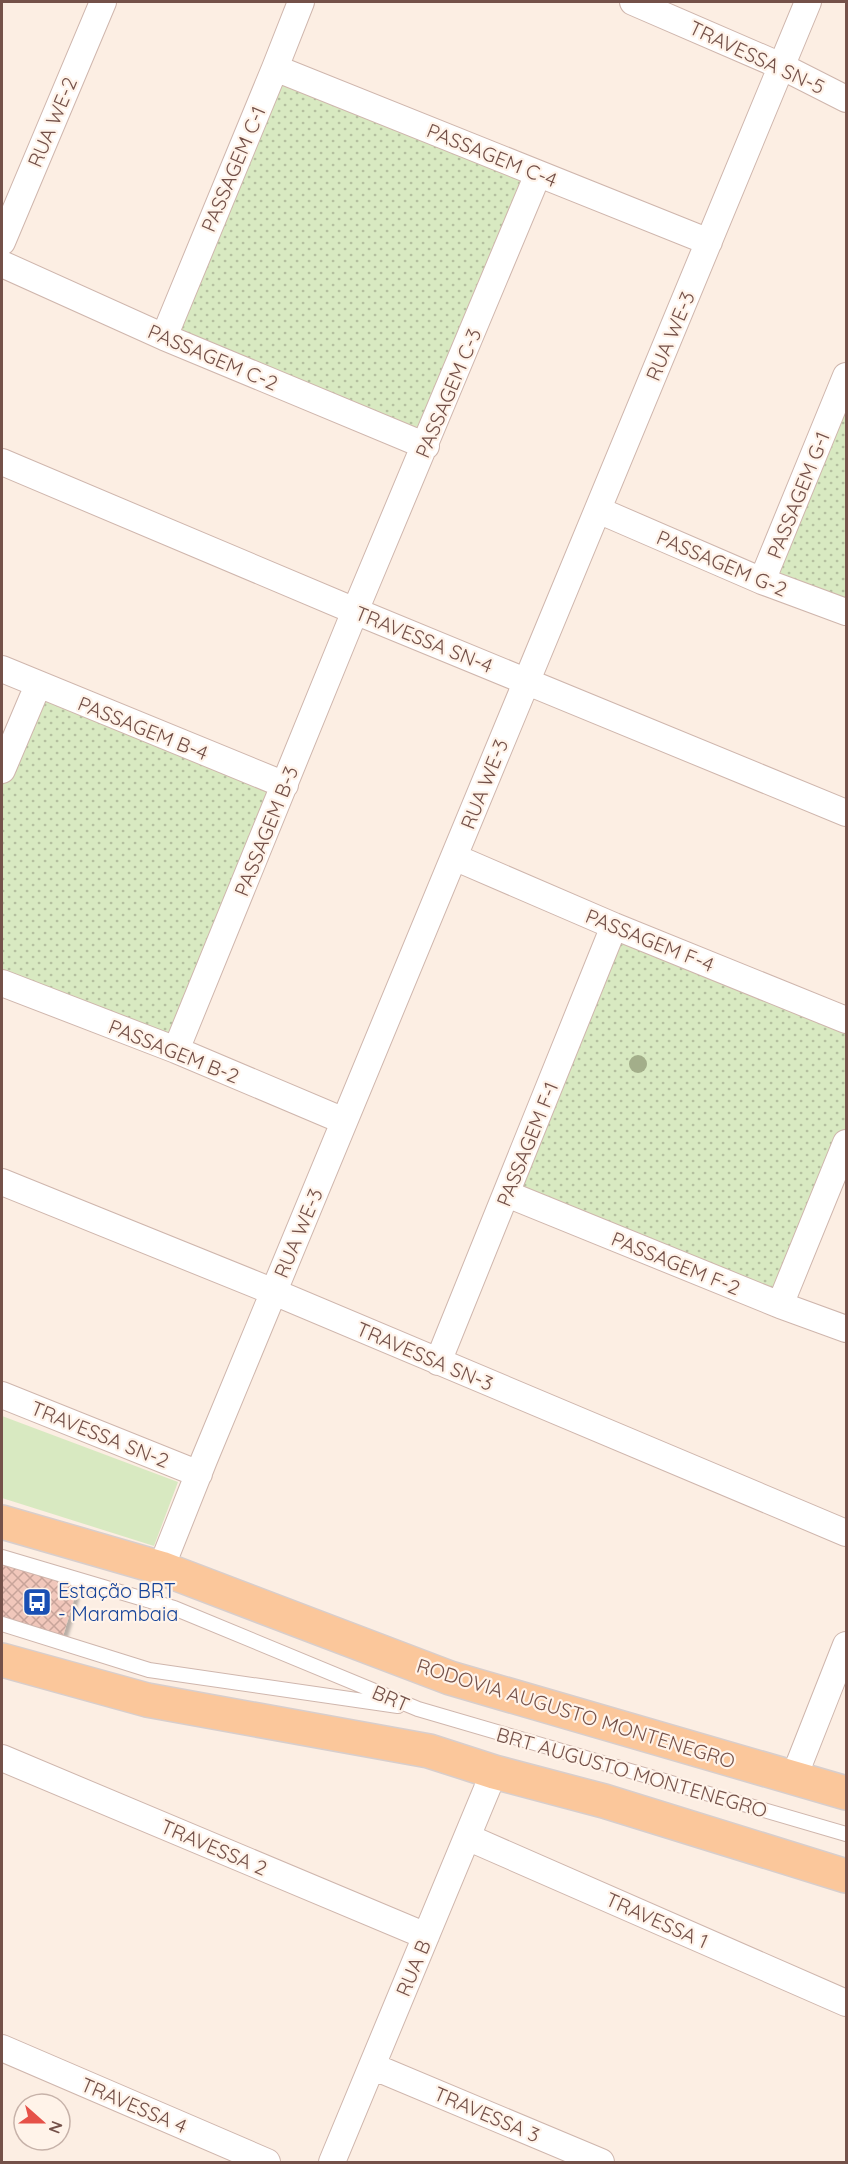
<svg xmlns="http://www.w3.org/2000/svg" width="848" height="2164" viewBox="0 0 848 2164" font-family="Quicksand,sans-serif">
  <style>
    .green { fill: #d8e9c1 }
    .park { fill: url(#park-dots) }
    .building { fill: url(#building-cross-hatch); filter: url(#shadow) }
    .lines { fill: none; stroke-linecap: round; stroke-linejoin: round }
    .service-casing { stroke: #cfb6ad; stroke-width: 16 }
    .minor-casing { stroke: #cfb6ad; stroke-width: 28 }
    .primary-casing { stroke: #d8cecc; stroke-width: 36 }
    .service { stroke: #fff; stroke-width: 14 }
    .minor { stroke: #fff; stroke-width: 26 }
    .primary { stroke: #fbc79b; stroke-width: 33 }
    .tree { fill: #a3ae8a }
    .labels { text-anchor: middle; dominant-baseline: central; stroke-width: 4.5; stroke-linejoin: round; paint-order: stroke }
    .street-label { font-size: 20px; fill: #745149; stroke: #fff3e9 }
    .transit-label { font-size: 20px; fill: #164399; stroke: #fff3e9; text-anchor: start }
  </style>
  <defs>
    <pattern id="park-dots" width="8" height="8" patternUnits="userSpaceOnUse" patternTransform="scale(1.5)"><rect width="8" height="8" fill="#d8e9c1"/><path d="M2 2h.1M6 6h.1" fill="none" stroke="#b4bf9f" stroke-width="1.8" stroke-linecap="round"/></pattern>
    <pattern id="building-cross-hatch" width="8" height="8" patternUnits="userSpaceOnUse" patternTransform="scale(1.5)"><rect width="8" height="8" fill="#f1c7bb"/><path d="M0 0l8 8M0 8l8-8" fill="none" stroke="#c8a49a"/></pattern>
    <filter id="shadow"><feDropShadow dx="3.5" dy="6" stdDeviation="1.5" flood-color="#0004"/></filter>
  </defs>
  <rect width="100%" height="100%" fill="#fceee3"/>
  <path class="green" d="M 2,1416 L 178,1482 L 154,1546 L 2,1498 Z"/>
  <path class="park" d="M 275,68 L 538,174 L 426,446 L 164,337 Z
    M 846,376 L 846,612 L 762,581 Z
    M 38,685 L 285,785 L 176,1050 L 2,983 L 2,770 Z
    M 614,926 L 846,1020 L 846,1143 L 780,1305 L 507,1194 Z"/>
  <path class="building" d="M 2,1563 L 78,1586 L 63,1636 L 2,1617 Z"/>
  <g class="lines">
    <g class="service-casing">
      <path id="service" d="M 2,1557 L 174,1608 L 418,1709 L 846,1834
        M 2,1624 L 149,1670 L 398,1706"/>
    </g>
    <g class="minor-casing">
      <path id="minor" d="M 633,2 L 781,66 L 846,99
        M 275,68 L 709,242
        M 2,242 L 103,2
        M 2,264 L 164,337 L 426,446
        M 164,337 L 275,68 L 301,2
        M 2,462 L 355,611 L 846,813
        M 598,510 L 762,581 L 846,612
        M 762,581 L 846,376
        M 2,669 L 285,785
        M 2,770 L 38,685
        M 454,857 L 614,926 L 846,1020
        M 2,983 L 176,1050 L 344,1121
        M 176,1050 L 355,611 L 538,174
        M 2,1182 L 274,1292 L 846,1533
        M 507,1194 L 780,1305 L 846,1329
        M 780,1305 L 846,1143
        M 438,1362 L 614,926
        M 2,1395 L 199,1474
        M 161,1568 L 204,1460 L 808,2
        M 2,1758 L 426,1936
        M 794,1777 L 846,1645
        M 467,1837 L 846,2003
        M 2,2048 L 267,2162
        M 372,2066 L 601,2162
        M 332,2162 L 494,1772"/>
    </g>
    <g class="primary-casing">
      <path id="primary" d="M 2,1522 L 161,1568 L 450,1678 L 846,1793
        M 2,1660 L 147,1700 L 429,1751 L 494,1772 L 604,1801 L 846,1876"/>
    </g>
    <use href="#service" class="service"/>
    <use href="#minor" class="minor"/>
    <use href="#primary" class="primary"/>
  </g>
  <circle class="tree" cx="638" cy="1064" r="9"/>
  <defs>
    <g id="bus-square" transform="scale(1.5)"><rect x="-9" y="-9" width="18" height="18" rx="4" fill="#1a4fb4" stroke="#fff3e9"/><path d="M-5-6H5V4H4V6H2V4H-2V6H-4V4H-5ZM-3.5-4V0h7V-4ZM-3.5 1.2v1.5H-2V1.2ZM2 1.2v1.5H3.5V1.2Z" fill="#fff"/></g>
  </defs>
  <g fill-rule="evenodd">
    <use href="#bus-square" x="37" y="1602"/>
  </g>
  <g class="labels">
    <g class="street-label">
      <text transform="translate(757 57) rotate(25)">TRAVESSA SN-5</text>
      <text transform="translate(52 122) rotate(-67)">RUA WE-2</text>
      <text transform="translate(492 155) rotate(22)">PASSAGEM C-4</text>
      <text transform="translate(233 169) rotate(-67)">PASSAGEM C-1</text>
      <text transform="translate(670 336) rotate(-67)">RUA WE-3</text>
      <text transform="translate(213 357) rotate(23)">PASSAGEM C-2</text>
      <text transform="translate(448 393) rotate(-67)">PASSAGEM C-3</text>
      <text transform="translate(798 495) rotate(-68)">PASSAGEM G-1</text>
      <text transform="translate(722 563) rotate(23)">PASSAGEM G-2</text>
      <text transform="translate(424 639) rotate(22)">TRAVESSA SN-4</text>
      <text transform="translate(143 728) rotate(22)">PASSAGEM B-4</text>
      <text transform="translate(484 784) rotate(-68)">RUA WE-3</text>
      <text transform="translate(266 831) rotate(-68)">PASSAGEM B-3</text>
      <text transform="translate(650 940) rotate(22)">PASSAGEM F-4</text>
      <text transform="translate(174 1051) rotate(22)">PASSAGEM B-2</text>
      <text transform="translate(527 1144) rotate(-68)">PASSAGEM F-1</text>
      <text transform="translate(298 1233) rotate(-67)">RUA WE-3</text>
      <text transform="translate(676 1263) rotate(22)">PASSAGEM F-2</text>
      <text transform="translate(425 1356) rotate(23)">TRAVESSA SN-3</text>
      <text transform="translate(100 1434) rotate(22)">TRAVESSA SN-2</text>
      <text transform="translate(391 1698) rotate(23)">BRT</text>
      <text transform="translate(576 1713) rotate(17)">RODOVIA AUGUSTO MONTENEGRO</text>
      <text transform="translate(632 1772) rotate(16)">BRT AUGUSTO MONTENEGRO</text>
      <text transform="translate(214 1847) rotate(23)">TRAVESSA 2</text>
      <text transform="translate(657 1920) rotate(24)">TRAVESSA 1</text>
      <text transform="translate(413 1968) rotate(-67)">RUA B</text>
      <text transform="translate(134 2105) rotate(23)">TRAVESSA 4</text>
      <text transform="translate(487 2114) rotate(23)">TRAVESSA 3</text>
    </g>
    <g class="transit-label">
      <text x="58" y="1590">Estação BRT<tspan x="58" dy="23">- Marambaia</tspan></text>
    </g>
  </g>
  <rect width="848" height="2164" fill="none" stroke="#745149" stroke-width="6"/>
  <g transform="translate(42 2122) rotate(111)"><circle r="28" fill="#fff3e9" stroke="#c7b2a9" stroke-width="1.5"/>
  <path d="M0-4.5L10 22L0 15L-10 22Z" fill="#e65148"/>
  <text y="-9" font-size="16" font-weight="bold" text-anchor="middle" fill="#745149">N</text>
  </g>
</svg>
